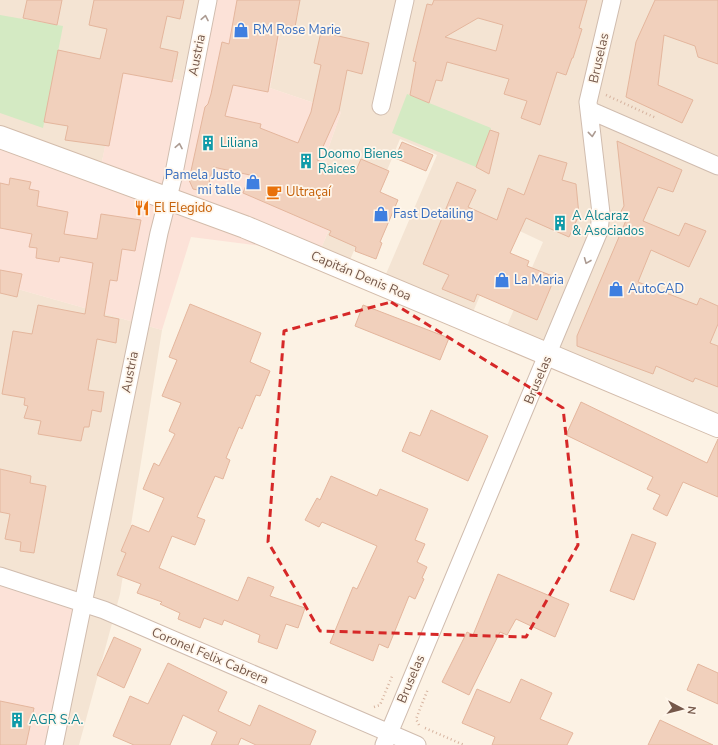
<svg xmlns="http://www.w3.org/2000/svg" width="718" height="745" viewBox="0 0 718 745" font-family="'Nunito Sans',sans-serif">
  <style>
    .residential { fill: #f4e4d3 }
    .commercial { fill: #fce2d8 }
    .green { fill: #d4eac3 }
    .building { fill: #f1d0bc; stroke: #e4b69d; fill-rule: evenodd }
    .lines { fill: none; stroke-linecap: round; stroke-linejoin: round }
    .street-casing { stroke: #d0bcae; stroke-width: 19 }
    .secondary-casing { stroke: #d3bcab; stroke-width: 24 }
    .path { stroke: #d6b39f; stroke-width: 2.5; stroke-dasharray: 1 3; stroke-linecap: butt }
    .street { stroke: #fff; stroke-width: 17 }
    .secondary { stroke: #fff; stroke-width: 22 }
    .oneway { stroke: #ac9b92 }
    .marked { fill: none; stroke: #d62828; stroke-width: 3; stroke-dasharray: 8 5; stroke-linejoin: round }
    .labels { text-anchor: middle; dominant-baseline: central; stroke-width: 3.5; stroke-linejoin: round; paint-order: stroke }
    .shop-label { font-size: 13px; fill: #366cbe; stroke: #fff6eb; text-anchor: start }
    .street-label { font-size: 13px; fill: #75584a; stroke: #fff6eb }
    .culture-label { font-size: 13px; fill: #0d838f; stroke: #fff6eb; text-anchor: start }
    .food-label { font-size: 13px; fill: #c56008; stroke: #fff6eb; text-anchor: start }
  </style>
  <rect width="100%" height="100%" fill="#fcf2e4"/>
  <path class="residential" d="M 0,0 L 200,0 L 182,81 L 122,67 L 101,166 L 0,130 Z
    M 249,0 L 718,0 L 718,420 L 506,328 L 543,242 L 509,226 L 471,317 L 383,281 L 437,155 L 400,139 L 348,265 L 319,253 L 344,195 L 325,158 L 341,112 L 270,88 L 285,7 Z
    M 0,284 L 162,330 L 120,594 L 79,745 L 48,745 L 0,581 Z"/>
  <path class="commercial" d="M 200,0 L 249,0 L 285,6 L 270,88 L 341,112 L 325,158 L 344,195 L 319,253 L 191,237 L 162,330 L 0,284 L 0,130 L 101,166 L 121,67 L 182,81 Z
    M 0,581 L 77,607 L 48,745 L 0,745 Z"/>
  <path class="green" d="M 0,15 L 63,26 L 43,128 L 0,113 Z
    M 407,94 L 491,128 L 476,167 L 392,133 Z"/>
  <path class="building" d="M 27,0 L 62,0 L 57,25 L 23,18 Z
    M 94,0 L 184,0 L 180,19 L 167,16 L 160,48 L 178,52 L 172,82 L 123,73 L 109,146 L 65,140 L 68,126 L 44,122 L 58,50 L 100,59 L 107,29 L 89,25 Z
    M 237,0 L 300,0 L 295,27 L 280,24 L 268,92 L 233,85 L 225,116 L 261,124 L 260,128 L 298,143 L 311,112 L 321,65 L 314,63 L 321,32 L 369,43 L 362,74 L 347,70 L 339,111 L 317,160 L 354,175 L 361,159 L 389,171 L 380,192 L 398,200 L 380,242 L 382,243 L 376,259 L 355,251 L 356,247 L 329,235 L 331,231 L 243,193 L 250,175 L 213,167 L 207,192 L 193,189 L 189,180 L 205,107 L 208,104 L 211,94 L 222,42 L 229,44 Z
    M 434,0 L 587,0 L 579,28 L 582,29 L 573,58 L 572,58 L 566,75 L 557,72 L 540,125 L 521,118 L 527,101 L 504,94 L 509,79 L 447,62 L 442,81 L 436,80 L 429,103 L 410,95 L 416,62 L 413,61 L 424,16 L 427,4 L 432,5 ZM 478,18 L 503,25 L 496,51 L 445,37 Z
    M 655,0 L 718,0 L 718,64 L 698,57 L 695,46 L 664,35 L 658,85 L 693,100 L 682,123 L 626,97 L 636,42 Z
    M 490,130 L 499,133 L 489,174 L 476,167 Z
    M 617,141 L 682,170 L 673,192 L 658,187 L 643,221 L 679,236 L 685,223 L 706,231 L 689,267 L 651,250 L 638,282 L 697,305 L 700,298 L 718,306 L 718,324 L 710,343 L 718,346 L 718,387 L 695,378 L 693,382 L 656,366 L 653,374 L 577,346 L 577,336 L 627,218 L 619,215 L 624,206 Z
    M 402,142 L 433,155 L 426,171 L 395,158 Z
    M 539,155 L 567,163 L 562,180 L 576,184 L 579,215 L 569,237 L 526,218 L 510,253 L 529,261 L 527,266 L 555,277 L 537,320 L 477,294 L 474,302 L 442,289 L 449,275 L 423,264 L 457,182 L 476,190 L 468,207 L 497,220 L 508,188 L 524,195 Z
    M 10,178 L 31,182 L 29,189 L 39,191 L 37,206 L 68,212 L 64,234 L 97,239 L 101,214 L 141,220 L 135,251 L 122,249 L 117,281 L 110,280 L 104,316 L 119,319 L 116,343 L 97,339 L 88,390 L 104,392 L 101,412 L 92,410 L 89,427 L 84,427 L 81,441 L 38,434 L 41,421 L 24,418 L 28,406 L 24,405 L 25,398 L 2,394 L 13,331 L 32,334 L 38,305 L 85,314 L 93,263 L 60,257 L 59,262 L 36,258 L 37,248 L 29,247 L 32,234 L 0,228 L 0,183 L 9,185 Z
    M 0,270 L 22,274 L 17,297 L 0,293 Z
    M 190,304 L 261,333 L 250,362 L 270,371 L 260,396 L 256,395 L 242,429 L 239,427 L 226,458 L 230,460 L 223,479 L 215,476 L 197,517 L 205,520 L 195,545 L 172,536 L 159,568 L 238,601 L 248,577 L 274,587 L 270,596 L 305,608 L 298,628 L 286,624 L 277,649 L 258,642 L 260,635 L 224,620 L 222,625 L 204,618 L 200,628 L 178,619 L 180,613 L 160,604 L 162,602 L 137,593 L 141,584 L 117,575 L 126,553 L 121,551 L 132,525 L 149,532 L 164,498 L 143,489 L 154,463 L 159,466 L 175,434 L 169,431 L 181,403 L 162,396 L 177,360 L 169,357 Z
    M 363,305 L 449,338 L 440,360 L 355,326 Z
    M 581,402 L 707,463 L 718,439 L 718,497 L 683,482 L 667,516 L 653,509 L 660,495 L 647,489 L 653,477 L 566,435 Z
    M 431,410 L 488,436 L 468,481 L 402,451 L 410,432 L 420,436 Z
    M 0,469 L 31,476 L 30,483 L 46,486 L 34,553 L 20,551 L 21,542 L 5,539 L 10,514 L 0,512 Z
    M 331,476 L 377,496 L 380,489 L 428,509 L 415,540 L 425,544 L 417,562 L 427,567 L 422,578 L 424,579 L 415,599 L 409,596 L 388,648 L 379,644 L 373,661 L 330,643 L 353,587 L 357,589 L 377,546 L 322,522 L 319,527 L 305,520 L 317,498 L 320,500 Z
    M 632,534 L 656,543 L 634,600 L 610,591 Z
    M 498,574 L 569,604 L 555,637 L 516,619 L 507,635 L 500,632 L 469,695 L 442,682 L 467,632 L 473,635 Z
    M 114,637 L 141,649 L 124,688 L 97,675 Z
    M 168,663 L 227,692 L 218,711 L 250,726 L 259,705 L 316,731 L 310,745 L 256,745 L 241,738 L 238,745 L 211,745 L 217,732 L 183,715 L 170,745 L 134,745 L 113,736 L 130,696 L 148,704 Z
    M 698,664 L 718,673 L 718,704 L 687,690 Z
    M 521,679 L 552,693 L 540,719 L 573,733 L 567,745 L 492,745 L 495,737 L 462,723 L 477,689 L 510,703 Z
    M 0,701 L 34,708 L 26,745 L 0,745 Z
    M 660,720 L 713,745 L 648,745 Z"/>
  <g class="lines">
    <g class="street-casing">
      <path id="street" d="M 381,106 L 405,0
        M 589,110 L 718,166
        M 0,576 L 104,610 L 417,745
        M 54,745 L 159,233 L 173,178 L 208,0
        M 384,745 L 599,231 L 601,213 L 588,102 L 612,0"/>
    </g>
    <g class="secondary-casing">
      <path id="secondary" d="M 0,137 L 245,227 L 718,426"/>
    </g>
    <path class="path" d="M 606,95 L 656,118
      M 374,707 L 380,705 L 393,674
      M 419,725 L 416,719 L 428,689
      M 425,728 L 464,745"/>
    <use href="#street" class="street"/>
    <use href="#secondary" class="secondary"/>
  </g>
  <defs><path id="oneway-chevron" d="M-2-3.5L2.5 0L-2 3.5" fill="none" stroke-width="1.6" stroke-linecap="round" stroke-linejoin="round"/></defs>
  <g class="oneway">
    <use href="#oneway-chevron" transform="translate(205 18) rotate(-79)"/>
    <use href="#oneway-chevron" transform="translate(592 134) rotate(84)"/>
    <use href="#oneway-chevron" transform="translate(179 146) rotate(-79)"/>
    <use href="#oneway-chevron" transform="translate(587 261) rotate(112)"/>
  </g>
  <path class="marked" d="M 391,302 L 563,408 L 578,545 L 526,637 L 320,631 L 268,542 L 284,331 Z"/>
  <defs>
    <g id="shop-bare" transform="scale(1.2)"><path d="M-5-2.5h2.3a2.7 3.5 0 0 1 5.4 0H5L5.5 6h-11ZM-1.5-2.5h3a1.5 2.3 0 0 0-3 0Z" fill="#3f7fe0" stroke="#fff6eb" stroke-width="2.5" paint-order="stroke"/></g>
    <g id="building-bare" transform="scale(1.2)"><path d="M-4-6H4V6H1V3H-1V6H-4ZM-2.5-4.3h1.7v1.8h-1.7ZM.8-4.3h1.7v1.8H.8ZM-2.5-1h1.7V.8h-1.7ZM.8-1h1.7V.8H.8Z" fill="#0f9aa8" stroke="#fff6eb" stroke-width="2.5" paint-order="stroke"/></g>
    <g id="cafe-bare" transform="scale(1.2)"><path d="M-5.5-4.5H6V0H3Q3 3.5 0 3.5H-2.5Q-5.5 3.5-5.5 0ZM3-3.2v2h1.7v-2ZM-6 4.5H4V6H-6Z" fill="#e8710a" stroke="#fff6eb" stroke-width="2.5" paint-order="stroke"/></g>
    <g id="restaurant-bare" transform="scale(1.2)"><path d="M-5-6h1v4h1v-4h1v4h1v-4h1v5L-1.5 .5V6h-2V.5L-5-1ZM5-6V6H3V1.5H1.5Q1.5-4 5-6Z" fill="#e8710a" stroke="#fff6eb" stroke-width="2.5" paint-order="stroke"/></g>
  </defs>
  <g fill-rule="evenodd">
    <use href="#shop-bare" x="241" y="30"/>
    <use href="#building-bare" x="208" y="143"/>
    <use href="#building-bare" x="306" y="161"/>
    <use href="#shop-bare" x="253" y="182"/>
    <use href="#cafe-bare" x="274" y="192"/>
    <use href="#restaurant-bare" x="142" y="208"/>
    <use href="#shop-bare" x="381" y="214"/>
    <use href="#building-bare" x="560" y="223"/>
    <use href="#shop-bare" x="502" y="280"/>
    <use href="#shop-bare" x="616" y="289"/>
    <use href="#building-bare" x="17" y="720"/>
  </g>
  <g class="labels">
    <g class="shop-label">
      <text x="253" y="30">RM Rose Marie</text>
      <text x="241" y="175" text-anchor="end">Pamela Justo<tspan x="241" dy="15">mi talle</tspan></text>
      <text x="393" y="214">Fast Detailing</text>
      <text x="514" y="280">La Maria</text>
      <text x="628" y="289">AutoCAD</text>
    </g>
    <g class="street-label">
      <text transform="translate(197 55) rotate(-79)">Austria</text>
      <text transform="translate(599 58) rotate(-77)">Bruselas</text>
      <text transform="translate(361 276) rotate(23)">Capitán Denis Roa</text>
      <text transform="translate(130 372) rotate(-79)">Austria</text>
      <text transform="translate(538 380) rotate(-67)">Bruselas</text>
      <text transform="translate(210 656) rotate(23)">Coronel Felix Cabrera</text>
      <text transform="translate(411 679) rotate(-67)">Bruselas</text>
    </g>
    <g class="culture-label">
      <text x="220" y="143">Liliana</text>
      <text x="318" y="154">Doomo Bienes<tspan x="318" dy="15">Raices</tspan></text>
      <text x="572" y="216">A Alcaraz<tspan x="572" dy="15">&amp; Asociados</tspan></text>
      <text x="29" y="720">AGR S.A.</text>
    </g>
    <g class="food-label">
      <text x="286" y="192">Ultraçaí</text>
      <text x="154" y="208">El Elegido</text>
    </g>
  </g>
  <g transform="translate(682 709) rotate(97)" stroke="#fff6eb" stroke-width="3" paint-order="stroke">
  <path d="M0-3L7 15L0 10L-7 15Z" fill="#75584a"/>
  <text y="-6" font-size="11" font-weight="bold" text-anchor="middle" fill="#75584a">N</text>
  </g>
</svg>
